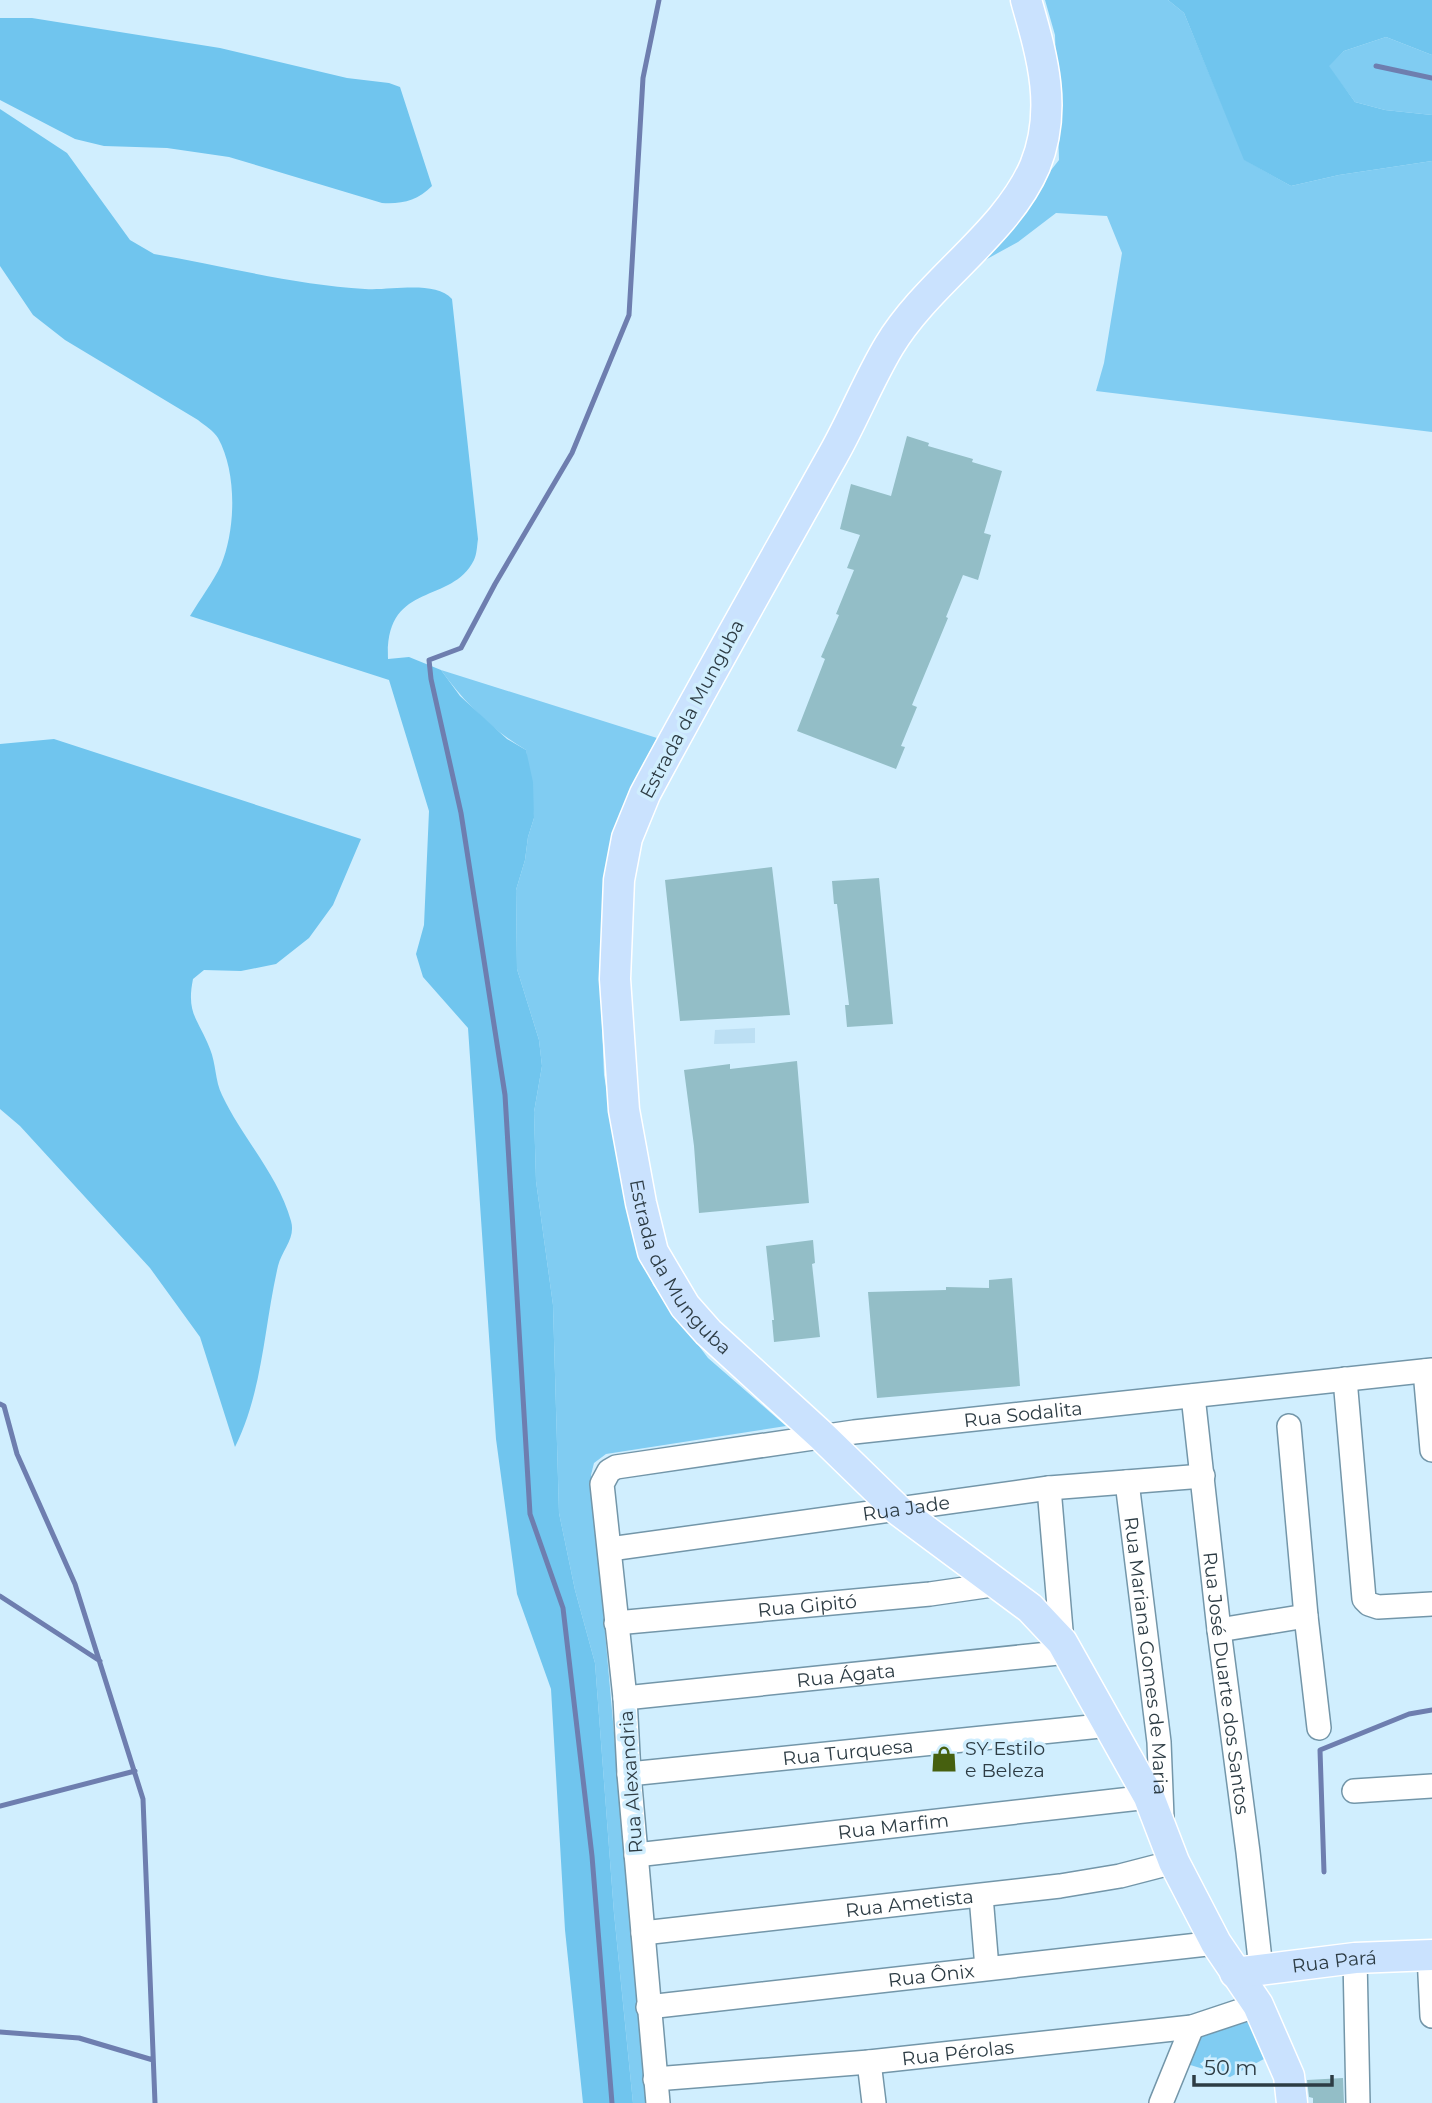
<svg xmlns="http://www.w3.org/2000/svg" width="1432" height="2103" viewBox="0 0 1432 2103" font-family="Montserrat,sans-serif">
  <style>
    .built { fill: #bcdff3 }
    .green { fill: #80ccf2 }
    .forest { fill: #70c5ee }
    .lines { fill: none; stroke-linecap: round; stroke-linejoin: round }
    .stream { stroke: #6e7eaf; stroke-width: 5 }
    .building { fill: #93bec7 }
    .minor-casing { stroke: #7396a9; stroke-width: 26 }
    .major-casing { stroke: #fff; stroke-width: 33 }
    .minor { stroke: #fff; stroke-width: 23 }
    .major { stroke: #cae2fe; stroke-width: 30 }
    .labels { text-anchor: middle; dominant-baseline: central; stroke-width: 7; stroke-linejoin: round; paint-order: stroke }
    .street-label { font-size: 19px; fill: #2d3c44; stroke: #d0eefe }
    .poi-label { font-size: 19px; fill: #2d3c44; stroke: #d0eefe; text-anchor: start }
  </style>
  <rect width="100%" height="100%" fill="#d0eefe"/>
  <path class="built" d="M 755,1028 L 755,1043 L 714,1044 L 715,1030 Z"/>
  <path class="green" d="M 1045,0 L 1168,0 L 1184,13 L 1245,160 L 1291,186 L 1339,175 L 1432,161 L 1432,432 L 1096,391 L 1104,363 L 1122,253 L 1107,216 L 1056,213 L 1018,242 L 976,265 L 1059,160 L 1055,35 Z
    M 1386,37 L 1432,55 L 1432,115 L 1385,110 L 1355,102 L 1328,66 L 1344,51 Z
    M 441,670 L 657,738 L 644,762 L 613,835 L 605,877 L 600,977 L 604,1075 L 627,1204 L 653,1285 L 708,1358 L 786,1426 L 606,1454 L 594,1463 L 591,1475 L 647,2103 L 633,2103 L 614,1913 L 595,1663 L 575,1590 L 559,1513 L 553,1305 L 536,1181 L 534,1112 L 542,1066 L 539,1040 L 517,969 L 516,890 L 525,860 L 528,837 L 534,818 L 526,750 C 492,730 464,702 441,670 Z
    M 1258,2005 L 1279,2051 L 1230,2077 L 1177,2061 L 1192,2027 Z"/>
  <path class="forest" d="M 1168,0 L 1432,0 L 1432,55 L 1386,37 L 1344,51 L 1329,66 L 1355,102 L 1385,110 L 1432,115 L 1432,161 L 1339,175 L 1291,186 L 1244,160 L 1184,13 Z
    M 0,18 L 32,18 L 220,48 L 347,78 L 389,83 L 400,87 L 432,186 C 417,201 403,204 382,203 L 229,157 L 167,148 L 104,146 L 75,139 L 0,100 Z
    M 0,109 L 67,153 L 130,240 L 154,254 C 223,266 296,285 365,289 C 390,291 435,280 452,299 L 478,539 C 477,545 477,554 474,560 C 451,606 385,580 388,659 L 409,657 L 441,670 L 460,696 L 472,707 L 507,739 L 526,750 L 533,782 L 534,818 L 528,837 L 525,860 L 516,890 L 517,969 L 539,1040 L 542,1066 L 534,1112 L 536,1181 L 553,1305 L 559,1513 L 575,1590 L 595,1663 L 614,1913 L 633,2103 L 583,2103 L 565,1930 L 551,1689 L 517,1594 L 496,1439 L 468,1028 L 423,977 L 416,954 L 424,925 L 429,811 L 389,680 L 190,616 C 200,599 213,582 221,565 C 236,529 237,472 218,438 C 214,431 204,425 198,420 L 65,340 L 33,315 L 0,266 Z
    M 54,739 L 361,839 L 333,905 L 309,938 L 276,964 L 241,971 L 204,970 L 193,979 C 186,1014 198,1018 210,1049 C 216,1063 215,1081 222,1095 C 242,1138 278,1174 291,1221 C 296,1238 282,1250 278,1266 C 264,1326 263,1391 235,1447 L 200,1337 L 150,1268 L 20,1126 L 0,1109 L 0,744 Z"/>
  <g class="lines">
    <path class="stream" d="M 1376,66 L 1432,78
      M 0,1404 L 4,1406 L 17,1454 L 75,1584 L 143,1799 L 155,2103
      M 0,1596 L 100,1661
      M 0,1806 L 135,1771
      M 1324,1872 L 1320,1750 L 1409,1714 L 1432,1710
      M 0,2032 L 79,2038 L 153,2060
      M 612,2103 L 592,1856 L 563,1608 L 530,1514 L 505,1095 L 461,813 L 431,679 L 429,660 L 461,648 L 495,584 L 572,453 L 629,315 L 643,78 L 659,0"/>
  </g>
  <path class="building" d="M 907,436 L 929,443 L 928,446 L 973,459 L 972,462 L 1002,471 L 984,533 L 991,535 L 978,580 L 963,575 L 946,617 L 948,618 L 912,705 L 917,707 L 901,746 L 905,747 L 896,769 L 797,731 L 825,659 L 821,657 L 839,615 L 836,614 L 854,570 L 847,568 L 860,535 L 840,529 L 851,484 L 891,496 Z
    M 772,867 L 790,1015 L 680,1021 L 665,880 Z
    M 879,878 L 893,1024 L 847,1027 L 845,1005 L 849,1005 L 837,904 L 834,904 L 832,881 Z
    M 797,1061 L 809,1203 L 699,1213 L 694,1146 L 684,1070 L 730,1064 L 730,1069 Z
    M 813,1240 L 815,1263 L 812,1264 L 820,1337 L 774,1342 L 772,1320 L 774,1320 L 766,1246 Z
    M 1012,1278 L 1020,1386 L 877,1398 L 868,1292 L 946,1290 L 946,1287 L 989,1288 L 989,1280 Z
    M 1343,2078 L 1344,2103 L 1313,2103 L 1313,2098 L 1309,2097 L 1307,2080 Z"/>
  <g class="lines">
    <g class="minor-casing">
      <g id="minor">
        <path d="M 1425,1371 L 1432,1450"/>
        <path d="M 1345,1379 L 1364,1599 L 1369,1604 L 1378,1607 L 1432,1604"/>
        <path id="s1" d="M 1193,1396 L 1219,1630 L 1248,1852 L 1261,1969"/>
        <path d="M 1289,1426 L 1306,1616 L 1319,1728"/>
        <path id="s2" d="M 1127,1482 L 1159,1742 L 1162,1817"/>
        <path d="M 1049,1488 L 1062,1642"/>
        <path id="s3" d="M 610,1549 L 1049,1488 L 1203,1476"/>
        <path id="s4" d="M 616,1623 L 930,1594 L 999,1584"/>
        <path d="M 1219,1630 L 1306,1616"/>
        <path id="s5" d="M 625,1698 L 1068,1652"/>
        <path id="s6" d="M 629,1774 L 1110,1725"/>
        <path d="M 1354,1791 L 1432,1786"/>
        <path id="s7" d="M 636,1855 L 1149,1797"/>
        <path d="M 981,1896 L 987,1968"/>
        <path id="s8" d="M 643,1933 L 1060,1886 L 1120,1876 L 1174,1862"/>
        <path d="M 1429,1955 L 1432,2016"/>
        <path d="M 1355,1958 L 1358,2103"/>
        <path id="s9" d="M 648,2007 L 1216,1943"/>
        <path d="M 869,2062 L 874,2103"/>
        <path id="s10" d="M 655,2079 L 869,2062 L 1192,2027 L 1258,2005"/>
        <path id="s11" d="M 658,2103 L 629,1774 L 625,1698 L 602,1484 L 609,1471 L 616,1467 L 854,1432 L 1432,1370"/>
        <path d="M 1161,2103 L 1192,2027"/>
      </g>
    </g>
    <g class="major-casing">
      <g id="major">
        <path id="s12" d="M 1026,0 C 1042,56 1058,109 1035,166 C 1006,234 928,281 889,346 C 868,381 853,420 833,455 C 770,568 706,680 645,794 L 627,838 L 619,880 L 615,979 L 624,1110 L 641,1203 L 653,1252 L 685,1306 L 708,1332 L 823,1437 L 898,1510 L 1030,1608 L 1062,1642 L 1149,1797 L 1174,1862 L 1216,1943 L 1258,2005 L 1289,2076 L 1292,2103"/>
        <path id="s13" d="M 1235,1973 L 1355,1958 L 1432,1955"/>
      </g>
    </g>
    <use href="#minor" class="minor"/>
    <use href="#major" class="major"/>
  </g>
  <defs>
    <g id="shop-bare" transform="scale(2.1)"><path d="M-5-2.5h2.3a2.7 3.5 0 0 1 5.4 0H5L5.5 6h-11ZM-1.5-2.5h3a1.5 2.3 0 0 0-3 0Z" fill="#46600f" stroke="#d0eefe" stroke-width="2.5" paint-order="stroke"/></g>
  </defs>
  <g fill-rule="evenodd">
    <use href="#shop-bare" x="944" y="1759"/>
  </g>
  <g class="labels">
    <g class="street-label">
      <text transform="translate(692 709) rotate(-62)">Estrada da Munguba</text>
      <text stroke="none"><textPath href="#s12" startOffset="1404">Estrada da Munguba</textPath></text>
      <text stroke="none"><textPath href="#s11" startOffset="1055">Rua Sodalita</textPath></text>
      <text stroke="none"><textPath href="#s3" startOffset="299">Rua Jade</textPath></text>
      <text stroke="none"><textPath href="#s4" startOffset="192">Rua Gipitó</textPath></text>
      <text stroke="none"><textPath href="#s2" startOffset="175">Rua Mariana Gomes de Maria</textPath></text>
      <text stroke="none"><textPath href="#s5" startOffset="222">Rua Ágata</textPath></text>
      <text stroke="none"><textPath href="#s1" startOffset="289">Rua José Duarte dos Santos</textPath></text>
      <text stroke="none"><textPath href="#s6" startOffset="220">Rua Turquesa</textPath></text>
      <text transform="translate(631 1782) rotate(-94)">Rua Alexandria</text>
      <text stroke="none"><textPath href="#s7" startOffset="259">Rua Marfim</textPath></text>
      <text stroke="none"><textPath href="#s8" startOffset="268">Rua Ametista</textPath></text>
      <text stroke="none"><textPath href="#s13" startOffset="100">Rua Pará</textPath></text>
      <text stroke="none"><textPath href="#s9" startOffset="285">Rua Ônix</textPath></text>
      <text stroke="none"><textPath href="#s10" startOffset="304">Rua Pérolas</textPath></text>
    </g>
    <g class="poi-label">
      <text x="965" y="1748">SY Estilo<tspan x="965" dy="22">e Beleza</tspan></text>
    </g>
  </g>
  <path d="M1194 2075v10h138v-10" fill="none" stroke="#2d3c44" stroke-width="3.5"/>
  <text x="1204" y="2075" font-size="21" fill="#2d3c44" stroke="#d0eefe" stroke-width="5" paint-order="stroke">50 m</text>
</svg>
